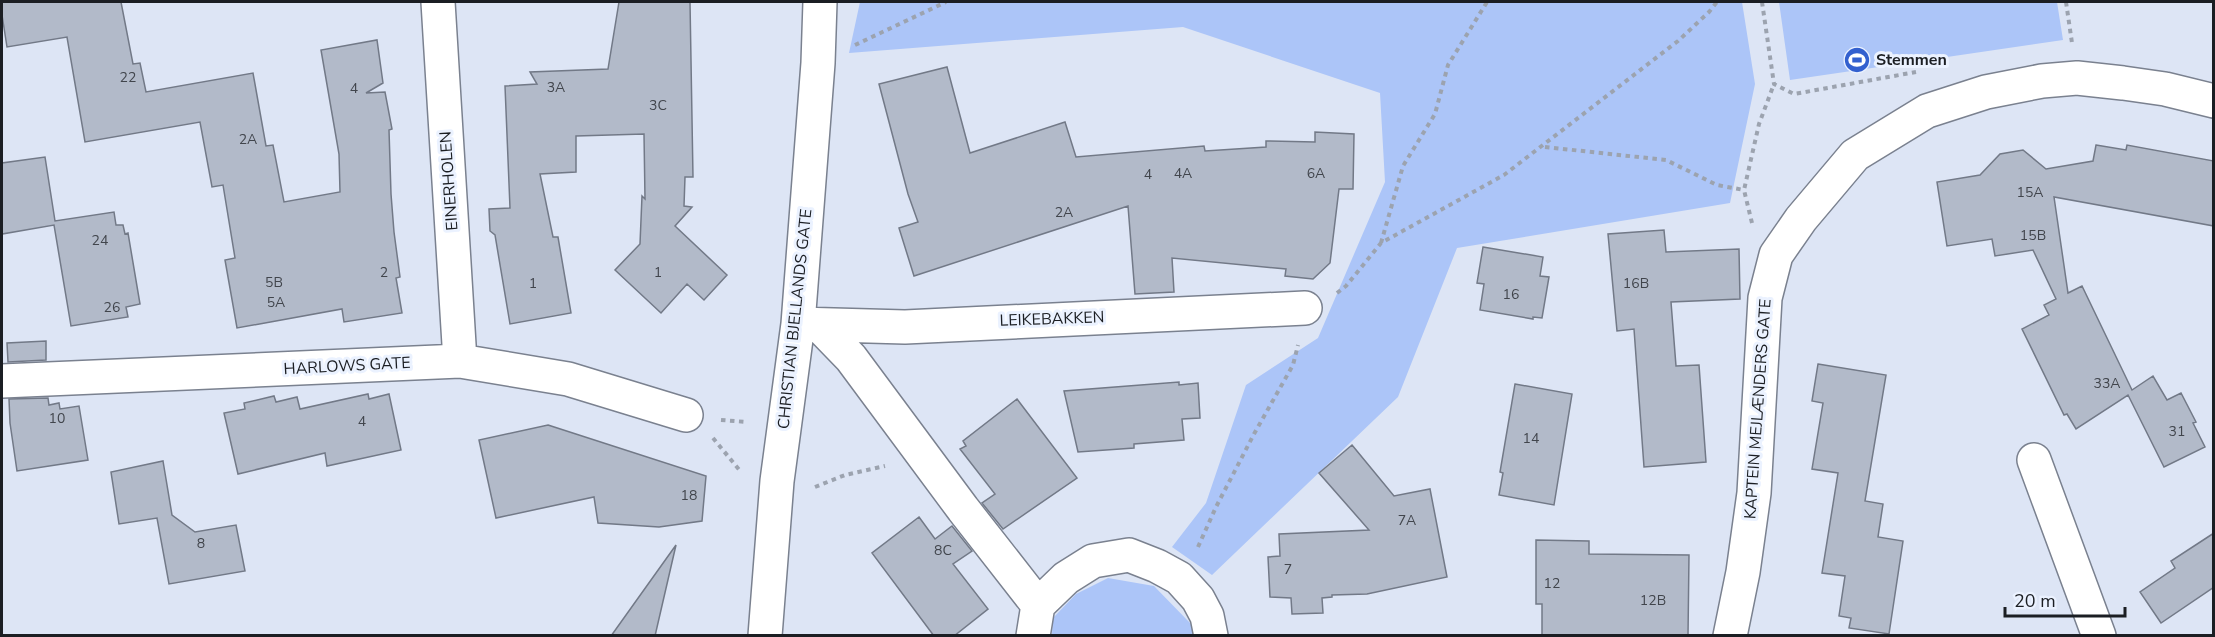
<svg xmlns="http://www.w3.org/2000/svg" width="2215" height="637" viewBox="0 0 2215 637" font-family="'Nunito Sans',sans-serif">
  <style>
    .green { fill: #acc5f8 }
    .building { fill: #b2bac9; stroke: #727987; stroke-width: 1.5 }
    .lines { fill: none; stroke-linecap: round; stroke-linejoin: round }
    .minor-casing { stroke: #7a818f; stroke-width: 36 }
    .path { stroke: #9ca3af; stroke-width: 4; stroke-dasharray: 4.5 4.5; stroke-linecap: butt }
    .minor { stroke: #fff; stroke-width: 33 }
    .labels { text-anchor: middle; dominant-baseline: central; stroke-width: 6; stroke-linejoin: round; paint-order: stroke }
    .number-label { font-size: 14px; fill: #41454c }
    .poi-label { font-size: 16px; font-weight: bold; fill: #1b1e23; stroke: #ebf2ff; text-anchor: start }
    .street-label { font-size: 16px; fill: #1b1e23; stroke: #ebf2ff }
  </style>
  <rect width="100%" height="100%" fill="#dde5f5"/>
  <path class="green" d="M 860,2 L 1742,2 L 1755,84 L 1730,203 L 1457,248 L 1398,397 L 1212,575 L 1172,547 L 1206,503 L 1246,385 L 1318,338 L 1385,182 L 1380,93 L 1183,27 L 849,53 Z
    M 1779,2 L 2057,2 L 2063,40 L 1790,80 Z
    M 1108,578 L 1154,586 L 1191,624 L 1193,635 L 1052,635 L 1053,618 L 1076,594 Z"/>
  <path class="building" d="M 2,2 L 121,2 L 133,64 L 140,63 L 146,92 L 253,73 L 266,146 L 273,145 L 284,202 L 340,192 L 339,154 L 321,50 L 377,40 L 383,83 L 366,93 L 385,92 L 392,129 L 389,130 L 391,194 L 394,232 L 400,277 L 396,278 L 402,313 L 344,322 L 342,309 L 237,328 L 225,260 L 235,258 L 223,185 L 212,187 L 200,122 L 85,142 L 67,37 L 7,47 L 2,15 Z
    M 619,2 L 690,2 L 693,177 L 685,177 L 684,206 L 692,207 L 675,226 L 727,275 L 704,300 L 687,284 L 661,313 L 615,270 L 640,244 L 642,196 L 645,199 L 644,134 L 576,136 L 576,172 L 540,174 L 553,237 L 558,237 L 571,313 L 510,324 L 495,235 L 490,231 L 489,209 L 510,208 L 505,86 L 537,84 L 530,72 L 608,69 Z
    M 947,67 L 970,153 L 1065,122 L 1076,157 L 1204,146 L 1205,151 L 1266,147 L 1266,141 L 1315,142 L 1315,132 L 1354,134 L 1353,189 L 1339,189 L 1330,263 L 1313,279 L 1285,276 L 1286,269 L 1172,258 L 1174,292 L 1135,294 L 1128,206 L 914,276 L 899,228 L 918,222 L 908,194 L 879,84 Z
    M 2096,145 L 2126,150 L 2127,145 L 2214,161 L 2214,226 L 2054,197 L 2068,293 L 2082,286 L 2132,390 L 2153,376 L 2167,400 L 2181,393 L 2196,422 L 2193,423 L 2205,447 L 2164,467 L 2128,395 L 2076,429 L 2067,414 L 2064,415 L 2022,329 L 2049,315 L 2044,305 L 2056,299 L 2033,250 L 1995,256 L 1992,239 L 1947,246 L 1937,182 L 1980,175 L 2000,154 L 2023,150 L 2046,169 L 2093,161 Z
    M 45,157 L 55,221 L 114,212 L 116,225 L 123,225 L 125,234 L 128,233 L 140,304 L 126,307 L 128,317 L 71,326 L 54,225 L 2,234 L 2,163 Z
    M 1664,230 L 1666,252 L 1739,249 L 1740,299 L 1671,302 L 1676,366 L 1699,365 L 1706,462 L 1644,467 L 1634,329 L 1617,331 L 1608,234 Z
    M 1483,247 L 1543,257 L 1540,276 L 1549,277 L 1542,318 L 1533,317 L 1533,319 L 1480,310 L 1484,284 L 1477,283 Z
    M 46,341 L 46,360 L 8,362 L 7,343 Z
    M 1818,364 L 1886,375 L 1865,501 L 1883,504 L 1878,537 L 1903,541 L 1889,634 L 1849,628 L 1851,618 L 1839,616 L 1845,576 L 1822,573 L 1838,473 L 1812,469 L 1823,403 L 1812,401 Z
    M 1179,382 L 1179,385 L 1198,383 L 1200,418 L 1182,419 L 1184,440 L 1134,444 L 1134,448 L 1078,452 L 1064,391 Z
    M 1515,384 L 1572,394 L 1554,505 L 1499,495 L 1503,473 L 1500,472 Z
    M 368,394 L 369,399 L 389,394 L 401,450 L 327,466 L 325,453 L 238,474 L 224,413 L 245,409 L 244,403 L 274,396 L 276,402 L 297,397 L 300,409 Z
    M 48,398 L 49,405 L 59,403 L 60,409 L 79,406 L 88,460 L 17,471 L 10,423 L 9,399 Z
    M 1017,399 L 1077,478 L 1003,529 L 982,503 L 995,494 L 960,449 L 966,446 L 963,441 Z
    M 548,425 L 706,476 L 702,521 L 659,527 L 598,523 L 594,497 L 496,518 L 479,440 Z
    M 1352,445 L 1394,496 L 1430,489 L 1447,577 L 1367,594 L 1332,595 L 1332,597 L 1322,598 L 1323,613 L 1292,614 L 1291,598 L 1270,597 L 1268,557 L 1280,556 L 1279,534 L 1369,530 L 1319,473 Z
    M 163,461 L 172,515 L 195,532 L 236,525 L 245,571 L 169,584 L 157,518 L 119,524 L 111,472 Z
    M 919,517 L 935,539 L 952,526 L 972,551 L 953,564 L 988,609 L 954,636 L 934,636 L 872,553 Z
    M 2214,533 L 2214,587 L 2161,623 L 2140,592 L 2175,568 L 2171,561 Z
    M 1536,540 L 1589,541 L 1589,554 L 1689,555 L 1688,636 L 1542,636 L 1542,604 L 1536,604 Z
    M 676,545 L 655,636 L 611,636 Z"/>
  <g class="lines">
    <g class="minor-casing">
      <path id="minor" d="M 438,2 L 460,361
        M 798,324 L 905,327 L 1305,308
        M 819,325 L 851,358 L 963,509 L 1038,605
        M 2,381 L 460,361 L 568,379 L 686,415
        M 2034,460 L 2099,636
        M 765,636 L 777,481 L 798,324 L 818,63 L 820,2
        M 1033,636 L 1038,605 L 1066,578 L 1093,561 L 1129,555 L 1157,566 L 1179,578 L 1198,599 L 1207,616 L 1211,636
        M 1730,636 L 1743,572 L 1754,493 L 1765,298 L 1776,255 L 1801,219 L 1855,155 L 1927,111 L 1986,92 L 2042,81 L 2077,78 L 2123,83 L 2165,89 L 2214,101"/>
    </g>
    <path class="path" d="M 1762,2 L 1774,84 L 1794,94 L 1916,72
      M 2066,2 L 2072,43
      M 855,45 L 946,2
      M 1545,147 L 1666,160 L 1717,185 L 1744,190
      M 1752,223 L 1744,190 L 1759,124 L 1774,84
      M 1381,243 L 1403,166 L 1435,114 L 1448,65 L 1487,2
      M 1337,293 L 1346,286 L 1381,243 L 1504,175 L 1678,41 L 1709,12 L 1717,2
      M 721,420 L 747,422
      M 713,438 L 741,472
      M 815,487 L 845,475 L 885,466
      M 1198,547 L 1216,507 L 1254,434 L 1293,365 L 1298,345"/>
    <use href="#minor" class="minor"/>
  </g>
  <defs>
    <g id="stadium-disc" transform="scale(1.35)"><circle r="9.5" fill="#3360cf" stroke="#ebf2ff"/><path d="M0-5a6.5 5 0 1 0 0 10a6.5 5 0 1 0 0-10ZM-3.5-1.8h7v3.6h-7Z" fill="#fff"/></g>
  </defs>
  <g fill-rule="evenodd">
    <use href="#stadium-disc" x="1857" y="60"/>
  </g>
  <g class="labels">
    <g class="number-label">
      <text x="128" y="77">22</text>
      <text x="556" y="87">3A</text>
      <text x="354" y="88">4</text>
      <text x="658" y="105">3C</text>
      <text x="248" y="139">2A</text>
      <text x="1183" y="173">4A</text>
      <text x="1316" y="173">6A</text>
      <text x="1148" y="174">4</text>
      <text x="2030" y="192">15A</text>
      <text x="1064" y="212">2A</text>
      <text x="2033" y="235">15B</text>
      <text x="100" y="240">24</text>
      <text x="384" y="272">2</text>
      <text x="658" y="272">1</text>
      <text x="274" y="282">5B</text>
      <text x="533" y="283">1</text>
      <text x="1636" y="283">16B</text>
      <text x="1511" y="294">16</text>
      <text x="276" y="302">5A</text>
      <text x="112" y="307">26</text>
      <text x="2107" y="383">33A</text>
      <text x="57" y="418">10</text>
      <text x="362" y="421">4</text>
      <text x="2177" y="431">31</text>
      <text x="1531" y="438">14</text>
      <text x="689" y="495">18</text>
      <text x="1407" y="520">7A</text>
      <text x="201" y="543">8</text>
      <text x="943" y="550">8C</text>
      <text x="1288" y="569">7</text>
      <text x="1552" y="583">12</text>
      <text x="1653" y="600">12B</text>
    </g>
    <g class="poi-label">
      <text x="1876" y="60">Stemmen</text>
    </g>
    <g class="street-label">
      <text transform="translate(449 181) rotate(-94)">EINERHOLEN</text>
      <text transform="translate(795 319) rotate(-84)">CHRISTIAN BJELLANDS GATE</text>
      <text transform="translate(1052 319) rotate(-2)">LEIKEBAKKEN</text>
      <text transform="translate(347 366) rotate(-3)">HARLOWS GATE</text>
      <text transform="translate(1758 409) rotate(-86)">KAPTEIN MEJLÆNDERS GATE</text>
    </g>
  </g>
  <rect width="2215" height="637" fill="none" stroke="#1b1e23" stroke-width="6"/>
  <path d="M2005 607v9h120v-9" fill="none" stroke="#1b1e23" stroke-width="3"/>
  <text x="2014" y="607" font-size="18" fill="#1b1e23" stroke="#ebf2ff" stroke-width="4.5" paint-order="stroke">20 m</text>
</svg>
